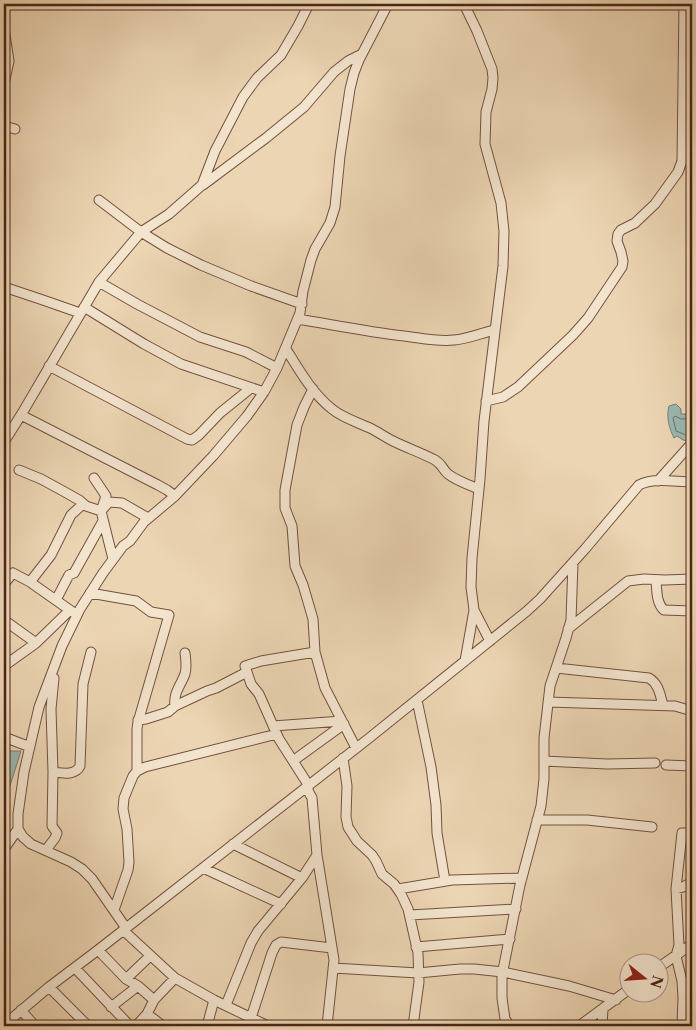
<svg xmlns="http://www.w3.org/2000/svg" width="696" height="1030" viewBox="0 0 696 1030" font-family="'Libre Caslon Text',serif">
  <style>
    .water { fill: #99b8b2; stroke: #797e74 }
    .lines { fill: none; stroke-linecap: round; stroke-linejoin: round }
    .shore { stroke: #726f65; stroke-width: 1 }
    .minor-casing { stroke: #72523f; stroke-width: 11 }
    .minor { stroke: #f3e4ce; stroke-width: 9 }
  </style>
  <rect width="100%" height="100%" fill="#ecd5b3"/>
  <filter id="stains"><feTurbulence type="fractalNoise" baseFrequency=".004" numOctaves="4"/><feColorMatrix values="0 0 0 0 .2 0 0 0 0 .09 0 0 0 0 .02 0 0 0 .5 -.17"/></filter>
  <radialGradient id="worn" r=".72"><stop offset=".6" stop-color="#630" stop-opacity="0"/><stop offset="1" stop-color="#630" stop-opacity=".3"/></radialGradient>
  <path class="water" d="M 676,404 L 681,409 L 681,414 L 692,414 L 692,437 L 689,441 L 683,440 L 677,436 L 674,438 C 669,428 666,417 669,406 Z
    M 4,749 L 10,751 L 21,751 L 8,792 L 4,790 Z"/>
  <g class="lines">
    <path class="shore" d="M 692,419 L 681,419 L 675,416 L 673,418 L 676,431 L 686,435 L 692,434"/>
    <g class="minor-casing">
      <path id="minor" d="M 464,4 L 477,31 L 492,69 L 493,78 L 492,89 L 486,112 L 485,144 L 501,203 L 504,231 L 503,266 L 484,421 L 480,479 L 472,558 L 471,587 L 474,610 L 465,661
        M 4,28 L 9,61 L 4,84
        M 4,126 L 15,129
        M 203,185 L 266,138 L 304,107 L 334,72 L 348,61 L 362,54
        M 99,200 L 141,232 L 167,248 L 201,265 L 251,286 L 302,304
        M 99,282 L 137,304 L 200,337 L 246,352 L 277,368
        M 4,287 L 40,299 L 80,313
        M 84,307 L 144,344 L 181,364 L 264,392
        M 298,319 C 334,325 369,332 404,336 C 421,338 438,342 454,340 C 468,339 481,333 495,330
        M 286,349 C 299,370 312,393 332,409 C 343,418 357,422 370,428 C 378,432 385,437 393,441 C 407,448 422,453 435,460 C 442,464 443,470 448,474 C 457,481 469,485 479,489
        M 49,366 L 187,439 L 192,440 L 199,435 L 220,413 L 251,388
        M 313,389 L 304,407 L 297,425 L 285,490 L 285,508 L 292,526 L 295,566 L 303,585 L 313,619 L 315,652 L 325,688 L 356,748
        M 486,401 L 503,397 L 518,387 L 573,335 L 588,318 L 622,267 L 623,261 L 621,252 L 617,241 L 618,234 L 621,230 L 635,223 L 655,204 L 678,172 L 682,161 L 684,4
        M 21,415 L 158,485 L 167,490 L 175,496
        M 4,442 L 21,415 L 99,282 L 141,232 L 169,214 L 202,185 L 215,151 L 243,97 L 257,78 L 281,55 L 298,26 L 309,4
        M 19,470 L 41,479 L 63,491 L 79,500 L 86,506 L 101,511 L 109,502 L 122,503 L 148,518
        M 94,478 L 106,496 L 101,511 L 113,559
        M 658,481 L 692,443
        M 656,580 C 657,590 656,603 664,610 L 692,611
        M 4,584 L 13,573 L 30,582
        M 90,593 L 136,601 L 151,612 L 169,615 L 138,722 L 137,729 L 137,771
        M 56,600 L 69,575 L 74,573 L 103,521
        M 474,610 L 490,641
        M 77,615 L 30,582 L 51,555 L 71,515 L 83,504
        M 4,620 L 36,643 L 70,610
        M 568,629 L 628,581 L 644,579 L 665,580 L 692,579
        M 4,666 L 36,643
        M 556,668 L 649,678 C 659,684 660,695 663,705
        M 417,700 L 431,767 L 436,805 L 437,833 L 445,881
        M 548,702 L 675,706 L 692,711
        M 175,706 C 173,693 181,685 185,674 C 187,667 186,660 185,653
        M 138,720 L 146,719 L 168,712 L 175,706 L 207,691 L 216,688 L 247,672
        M 273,726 L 342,721
        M 4,737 L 30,747
        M 343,758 L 347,786 L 346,817 L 348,827 L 357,841 L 372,855 L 376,861 L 382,874 L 394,884 L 401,894 L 408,909 L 418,953 L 419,982 L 413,1026
        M 293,761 L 344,724
        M 544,761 L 607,764 L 655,763
        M 666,765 L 692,766
        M 53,772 C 62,773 75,776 80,766 L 83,684 L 91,652
        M 309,786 L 279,739 L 259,694 L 251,684 L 245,666 L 261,661 L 315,652
        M 306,787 L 312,798 L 317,855 L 334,960 L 327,1026
        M 537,820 L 587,820 L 652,827
        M 692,833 L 682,833 L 676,889 L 683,887 L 692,882
        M 233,844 L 302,878
        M 4,849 L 18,829
        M 46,850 L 55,838 L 57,833 L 52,826 L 53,772 L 51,709 L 54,678
        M 203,868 L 281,904
        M 398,889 L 452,880 L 522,878
        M 676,889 L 679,945 L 676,956 L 682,981 L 683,998 L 682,1026
        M 114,910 L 128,870 L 129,862 L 127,829 L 123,809 L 124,798 L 133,776 L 137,771 L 145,767 L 277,734
        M 410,915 L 516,909
        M 126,928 L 92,879 L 82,869 L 71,862 L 31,844 L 23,837 L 18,829 L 18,814 L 24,772 L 39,707 L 62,646 L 80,609 L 103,573 L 123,546 L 130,541 L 144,522 L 175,496 L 213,456 L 247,416 L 264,392 L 277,368 L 300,313 L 303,291 L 311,260 L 315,249 L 330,223 L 335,207 L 340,156 L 350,89 L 354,73 L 359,60 L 388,4
        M 123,930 L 175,978 L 214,1000 L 268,1026
        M 416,947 L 510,939
        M 98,950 L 126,979 L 138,986 L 154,1000
        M 75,968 L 130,1026
        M 333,968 L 418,973 L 460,969 L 474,969 L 503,972 L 569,986 L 616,1000
        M 658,968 L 692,944
        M 126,979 L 150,956
        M 49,987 L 88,1026
        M 226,1005 L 251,943 L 258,931 L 302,878 L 317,855
        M 111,1007 L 138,986
        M 21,1010 L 35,1026
        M 147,1014 L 163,1026
        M 251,1018 L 272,953 L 276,945 L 281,942 L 332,948
        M 4,1025 L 49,987 L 98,950 L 368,739 L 527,611 L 540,599 L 585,549 L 639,485 C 655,477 675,482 692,482
        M 136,1026 L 147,1014 L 154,1000 L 175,978
        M 207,1026 L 214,1000
        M 510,1026 L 505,1019 L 502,998 L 502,975 L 520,885 L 541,806 L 544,779 L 544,738 L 550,686 L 566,638 L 571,620 L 573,563
        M 579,1026 L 628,990
        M 602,1026 L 603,1009"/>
    </g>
    <use href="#minor" class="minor"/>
  </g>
  <rect width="696" height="1030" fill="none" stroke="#ecd5b3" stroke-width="20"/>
  <rect x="5" y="5" width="686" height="1020" fill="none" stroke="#4a2618" stroke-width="2.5"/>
  <rect x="10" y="10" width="676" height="1010" fill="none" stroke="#4a2618"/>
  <g transform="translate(644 978) rotate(107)"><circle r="24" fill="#f3e4ce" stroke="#af9885"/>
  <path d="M0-4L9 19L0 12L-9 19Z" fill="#8f2418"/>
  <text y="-8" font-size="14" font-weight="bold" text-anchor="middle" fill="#4a2618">N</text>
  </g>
  <rect width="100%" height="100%" filter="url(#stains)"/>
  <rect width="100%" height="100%" fill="url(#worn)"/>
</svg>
